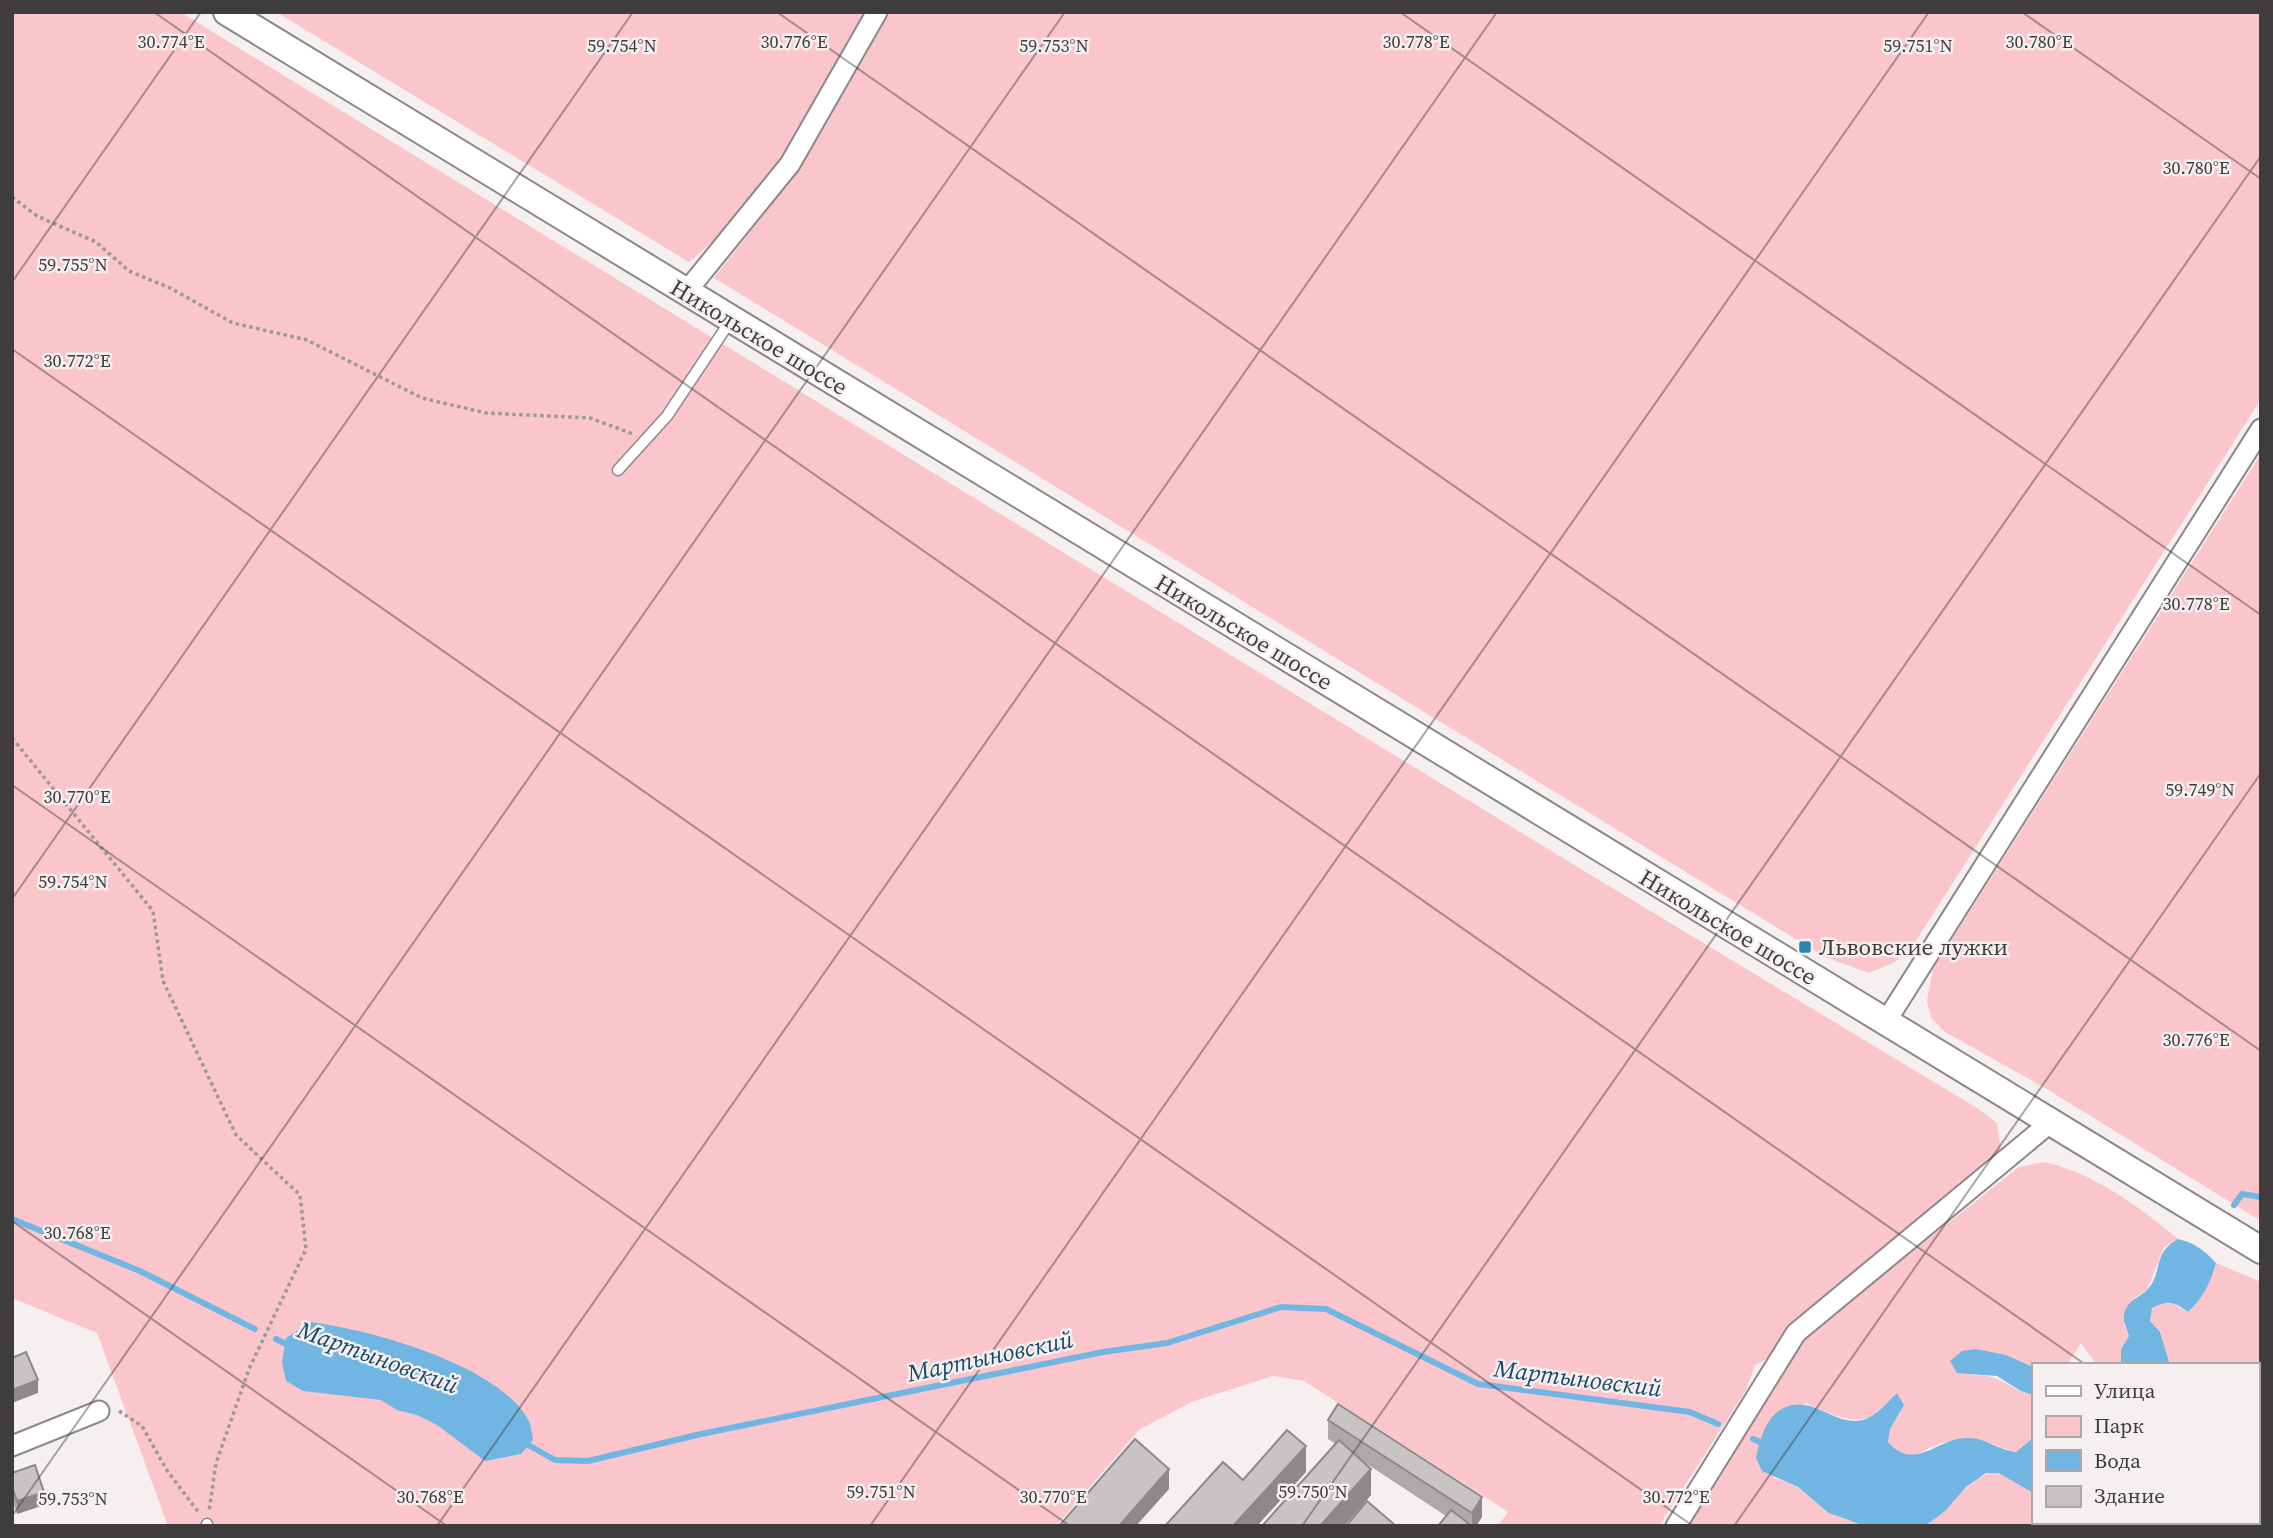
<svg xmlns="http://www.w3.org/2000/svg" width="2273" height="1538" viewBox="0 0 2273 1538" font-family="'Source Serif 4',serif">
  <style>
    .green { fill: #fbc5cc }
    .water { fill: #71b6e3 }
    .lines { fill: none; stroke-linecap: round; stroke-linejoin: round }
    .stream { stroke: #71b6e3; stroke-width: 6 }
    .lane-casing { stroke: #8c8788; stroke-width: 13 }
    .street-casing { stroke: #8c8788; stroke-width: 23 }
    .secondary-casing { stroke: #8c8788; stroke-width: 30 }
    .path { stroke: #9d9899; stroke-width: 3.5; stroke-dasharray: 3.5 3.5; stroke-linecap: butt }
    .lane { stroke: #fff; stroke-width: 10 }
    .street { stroke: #fff; stroke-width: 19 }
    .secondary { stroke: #fff; stroke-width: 26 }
    .wall { fill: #ada9a9 }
    .shaded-wall { fill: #8d8989 }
    .building { fill: #c9c4c4; stroke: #8d8989; stroke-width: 2 }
    .ticks { fill: none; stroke: #3e3c3c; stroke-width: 2; stroke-opacity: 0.45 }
    .poi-dot { fill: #3183b4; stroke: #f5eff0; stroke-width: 2.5 }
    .labels { text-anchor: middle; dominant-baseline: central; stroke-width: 5; stroke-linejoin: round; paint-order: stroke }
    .street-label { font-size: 23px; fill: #3e3c3c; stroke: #f5eff0 }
    .poi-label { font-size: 23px; fill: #3e3c3c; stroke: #f5eff0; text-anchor: start }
    .water-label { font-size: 24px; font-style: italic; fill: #144968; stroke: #f5eff0 }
    .ticks-label { font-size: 18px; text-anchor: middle; fill: #3e3c3c; stroke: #f5eff0; stroke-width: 5; stroke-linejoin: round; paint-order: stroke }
  </style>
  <rect width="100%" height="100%" fill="#f5eff0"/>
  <path class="green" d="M 12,12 L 180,12 L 1561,857 L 1977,1108 L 1997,1123 L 2001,1152 L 1811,1306 L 1765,1360 L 1755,1365 L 1746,1390 L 1659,1526 L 1498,1526 L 1508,1512 L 1304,1381 L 1273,1376 L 1194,1401 L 1140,1429 L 1056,1526 L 168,1526 L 97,1333 L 12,1298 Z
    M 276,12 L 869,12 C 817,100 769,198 689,262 Z
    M 888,12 L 2261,12 L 2261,399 L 1910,950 L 1893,963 L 1869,973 L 1825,957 L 714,278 L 798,170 Z
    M 2261,454 L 2261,1221 L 2045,1088 L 1945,1032 L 1931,1018 L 1927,1001 L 1933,969 Z
    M 2043,1162 C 2089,1170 2143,1209 2178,1239 L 2164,1247 L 2147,1290 L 2134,1298 L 2124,1324 L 2129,1336 L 2121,1349 L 2123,1363 L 2097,1365 L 2081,1343 L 2067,1365 L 2033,1365 L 2033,1367 L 2006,1355 L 1971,1375 C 2003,1374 2006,1388 2033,1395 L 2033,1438 L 2016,1452 C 2004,1450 1995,1443 1985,1442 C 1974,1440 1957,1441 1946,1442 C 1922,1446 1913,1470 1888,1442 L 1890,1429 L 1904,1405 L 1897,1393 C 1890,1399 1884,1406 1877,1412 C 1857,1430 1826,1411 1805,1403 L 1773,1478 C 1800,1482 1815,1505 1839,1517 C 1847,1521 1856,1521 1865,1526 L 1689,1526 L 1764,1400 L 1809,1333 L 2019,1167 Z
    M 2216,1263 L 2261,1282 L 2261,1526 L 1925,1526 C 1943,1513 1979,1466 2000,1473 C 2012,1477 2021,1488 2033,1493 L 2033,1522 L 2257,1522 L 2257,1365 L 2170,1365 L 2160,1332 L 2150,1321 L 2152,1307 C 2167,1300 2174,1303 2188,1312 L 2213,1275 Z"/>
  <path class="water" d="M 2178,1239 C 2195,1243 2204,1250 2216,1263 C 2211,1282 2203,1298 2188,1312 C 2175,1302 2167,1300 2152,1308 L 2150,1321 L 2160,1332 L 2170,1365 L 2121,1365 L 2121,1349 L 2129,1336 C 2126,1327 2121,1318 2126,1309 C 2130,1299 2140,1297 2147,1290 C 2164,1272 2151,1254 2178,1239 Z
    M 311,1322 C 371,1330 496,1364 528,1419 C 531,1425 532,1433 533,1440 L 521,1454 L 485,1461 L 437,1425 L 417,1415 L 397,1410 L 381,1400 L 303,1391 L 286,1381 L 282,1362 L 286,1338 Z
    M 1976,1349 L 2006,1355 L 2033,1367 L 2033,1395 L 2021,1391 L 1997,1376 L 1957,1373 L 1950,1361 L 1962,1351 Z
    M 1897,1393 L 1904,1405 L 1890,1429 L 1888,1442 C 1915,1473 1938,1437 1968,1438 C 1986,1438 1998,1450 2016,1452 L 2033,1438 L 2033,1493 L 1999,1473 L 1986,1473 L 1966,1487 L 1945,1511 L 1925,1526 L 1865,1526 L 1829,1513 L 1798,1487 L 1762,1471 L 1756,1458 C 1760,1440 1765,1420 1780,1410 C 1811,1391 1833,1427 1863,1420 C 1877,1416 1887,1402 1897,1393 Z"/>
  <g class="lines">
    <path class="stream" d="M 2234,1205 L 2242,1194 L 2261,1197
      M 12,1219 L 140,1271 L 255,1329
      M 276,1339 L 292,1347
      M 1753,1439 L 1767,1445
      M 521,1441 L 555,1460 L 588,1461 L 701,1434 L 1103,1352 L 1167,1343 L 1281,1307 L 1326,1309 L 1478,1384 L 1690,1412 L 1718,1424"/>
    <g class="lane-casing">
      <path id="lane" d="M 618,470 L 667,416 L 731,320
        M 207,1526 L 207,1524"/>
    </g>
    <g class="street-casing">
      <path id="street" d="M 686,292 L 790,164 L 877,12
        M 1885,1023 L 2261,429
        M 12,1446 L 99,1411
        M 1676,1526 L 1796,1333 L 2051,1122"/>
    </g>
    <g class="secondary-casing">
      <path id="secondary" d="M 227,12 L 2261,1250"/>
    </g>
    <path class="path" d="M 12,197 L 37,216 L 96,242 L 129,271 L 170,288 L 233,323 L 307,340 L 422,398 L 486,413 L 590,418 L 633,434
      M 12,738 L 153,911 L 163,981 L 236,1135 L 300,1195 L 306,1249 L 249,1369 L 216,1463 L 209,1511
      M 119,1411 L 142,1426 L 166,1469 L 199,1513"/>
    <use href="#lane" class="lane"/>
    <use href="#street" class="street"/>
    <use href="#secondary" class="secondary"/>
  </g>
  <path class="wall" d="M 1328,1420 L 1482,1517 L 1476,1526 L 1438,1526 L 1446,1516 L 1364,1462 L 1371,1495 L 1344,1526 L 1262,1526 L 1336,1444 L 1328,1439 Z
    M 12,1473 L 44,1505 L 17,1514 L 12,1500 Z"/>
  <path class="shaded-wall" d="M 38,1380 L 38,1393 L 12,1403 L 12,1390 Z
    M 1306,1446 L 1306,1472 L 1257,1526 L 1233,1526 Z
    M 1169,1469 L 1169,1489 L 1136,1526 L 1119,1526 Z
    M 1371,1469 L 1371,1495 L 1344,1526 L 1320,1526 Z
    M 44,1492 L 44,1505 L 17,1514 L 17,1501 Z
    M 1482,1497 L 1482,1517 L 1476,1526 L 1472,1526 L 1472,1513 Z"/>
  <path class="building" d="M 26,1352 L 38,1380 L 12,1390 L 12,1358 Z
    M 1338,1404 L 1482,1497 L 1472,1513 L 1328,1420 Z
    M 1287,1430 L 1306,1446 L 1233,1526 L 1165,1526 L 1223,1462 L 1243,1480 Z
    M 1135,1439 L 1169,1469 L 1119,1526 L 1059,1526 Z
    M 1339,1440 L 1371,1469 L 1320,1526 L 1262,1526 Z
    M 35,1465 L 44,1492 L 17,1501 L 12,1487 L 12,1473 Z
    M 1367,1501 L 1396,1526 L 1346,1526 Z
    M 1451,1510 L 1468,1523 L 1466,1526 L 1438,1526 Z"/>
  <path class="ticks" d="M 154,12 L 2086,1365M 777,12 L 2261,1051M 1400,12 L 2261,615M 2022,12 L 2261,179M 12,282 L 201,12M 12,349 L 1693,1526M 12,785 L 1070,1526M 12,899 L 633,12M 12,1221 L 447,1526M 2257,1395 L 2261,1390M 2257,1485 L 2261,1487M 12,1516 L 1065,12M 437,1526 L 1497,12M 870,1526 L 1929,12M 1302,1526 L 2261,156M 1734,1526 L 2261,773M 2166,1526 L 2168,1522"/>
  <rect class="poi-dot" x="1798" y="940" width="14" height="14" rx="3.5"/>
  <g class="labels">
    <g class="street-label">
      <text transform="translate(759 337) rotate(31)">Никольское шоссе</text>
      <text transform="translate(1244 632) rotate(31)">Никольское шоссе</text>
      <text transform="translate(1728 927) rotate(31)">Никольское шоссе</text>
    </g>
    <g class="poi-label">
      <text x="1819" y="947">Львовские лужки</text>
    </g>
    <g class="water-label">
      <text transform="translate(990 1356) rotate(-12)">Мартыновский</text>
      <text transform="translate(378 1357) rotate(20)">Мартыновский</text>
      <text transform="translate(1578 1378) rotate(7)">Мартыновский</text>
    </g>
  </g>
  <g class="ticks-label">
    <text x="171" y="48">30.774°E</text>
    <text x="794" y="48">30.776°E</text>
    <text x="1416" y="48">30.778°E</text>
    <text x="2039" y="48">30.780°E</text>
    <text x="622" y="52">59.754°N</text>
    <text x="1054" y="52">59.753°N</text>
    <text x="1918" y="52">59.751°N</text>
    <text x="2196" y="174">30.780°E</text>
    <text x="73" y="271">59.755°N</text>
    <text x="77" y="367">30.772°E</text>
    <text x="2196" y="610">30.778°E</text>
    <text x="2200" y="796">59.749°N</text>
    <text x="77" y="803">30.770°E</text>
    <text x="73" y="888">59.754°N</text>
    <text x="2196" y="1046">30.776°E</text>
    <text x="77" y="1239">30.768°E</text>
    <text x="881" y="1498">59.751°N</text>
    <text x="1313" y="1498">59.750°N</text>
    <text x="430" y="1503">30.768°E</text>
    <text x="1053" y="1503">30.770°E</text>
    <text x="1676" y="1503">30.772°E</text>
    <text x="73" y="1505">59.753°N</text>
  </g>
  <rect width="2273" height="1538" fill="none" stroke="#3e3c3c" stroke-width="28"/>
  <rect x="2032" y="1363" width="228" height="161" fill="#f5eff0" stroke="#aca7a8" stroke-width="2"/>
  <rect x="2046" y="1386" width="35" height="10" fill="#ffffff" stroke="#aca7a8" stroke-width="2"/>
  <text x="2094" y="1398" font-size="21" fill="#3e3c3c">Улица</text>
  <rect x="2046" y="1416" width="35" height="21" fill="#fbc5cc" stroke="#aca7a8" stroke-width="2"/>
  <text x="2094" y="1433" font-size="21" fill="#3e3c3c">Парк</text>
  <rect x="2046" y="1450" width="35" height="21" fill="#71b6e3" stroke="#aca7a8" stroke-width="2"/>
  <text x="2094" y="1468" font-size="21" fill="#3e3c3c">Вода</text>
  <rect x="2046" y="1486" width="35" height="21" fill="#c9c4c4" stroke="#aca7a8" stroke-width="2"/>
  <text x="2094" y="1503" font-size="21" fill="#3e3c3c">Здание</text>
</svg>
